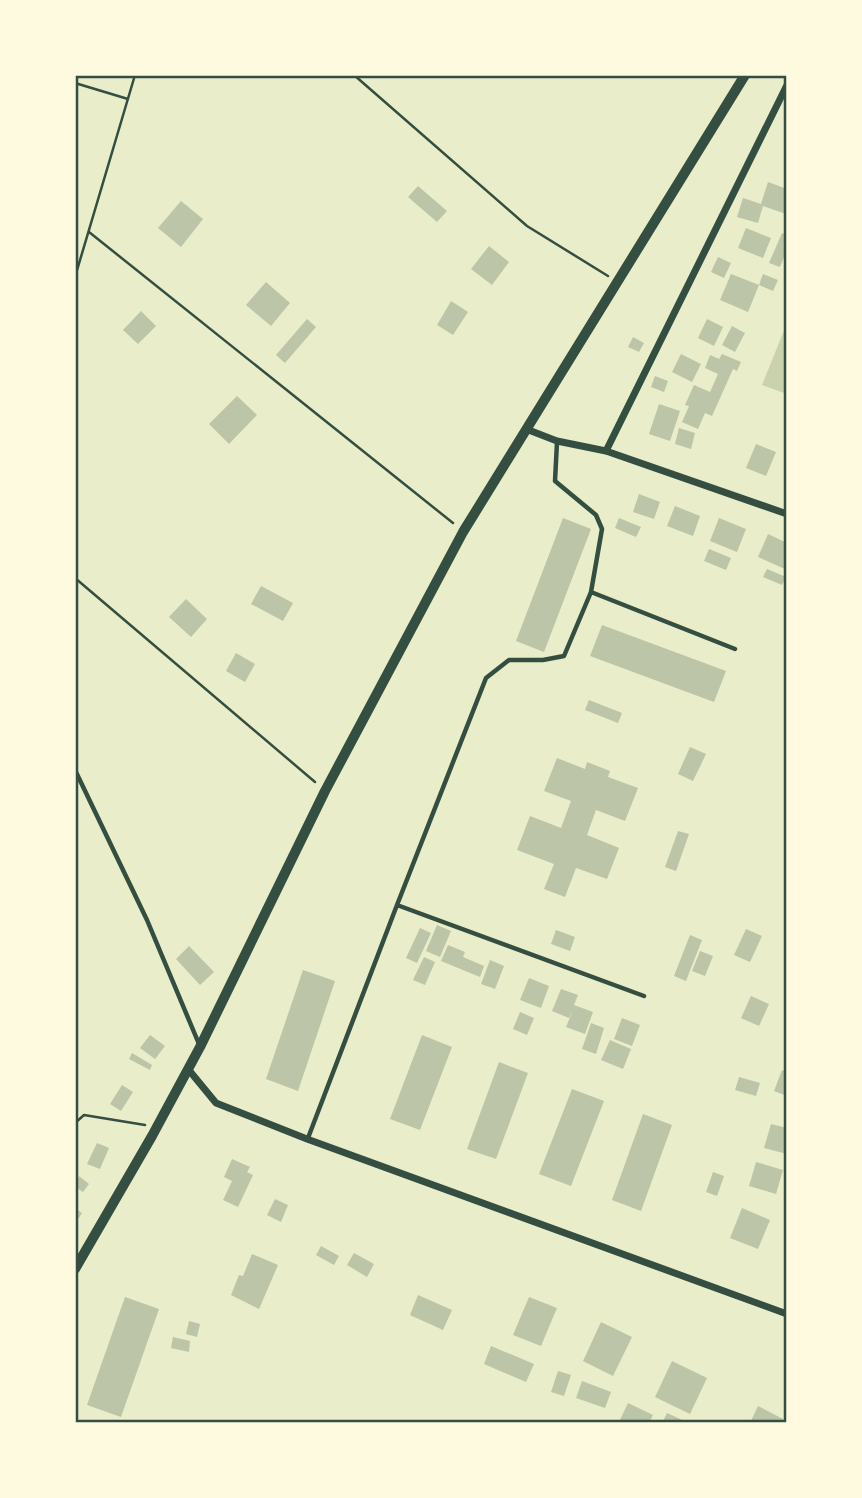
<svg xmlns="http://www.w3.org/2000/svg" width="862" height="1498" viewBox="0 0 862 1498" font-family="'Fira Sans Condensed',sans-serif">
  <style>
    .green { fill: #cad2ad }
    .building { fill: #bcc5a7 }
    .lines { fill: none; stroke-linecap: round; stroke-linejoin: round }
    .path { stroke: #344e41; stroke-width: 2.5 }
    .service { stroke: #344e41; stroke-width: 4.5 }
    .minor { stroke: #344e41; stroke-width: 7 }
    .tertiary { stroke: #344e41; stroke-width: 10 }
    .neatline { fill: none; stroke: #344e41; stroke-width: 2.5 }
  </style>
  <rect width="100%" height="100%" fill="#e9edc9"/>
  <path class="green" d="M 787,323 L 787,394 L 762,385 Z"/>
  <path class="building" d="M 768,182 L 787,189 L 786,214 L 763,206 L 758,223 L 737,217 L 743,198 L 761,204 Z
    M 418,186 L 447,211 L 437,222 L 408,197 Z
    M 181,201 L 203,219 L 181,247 L 158,228 Z
    M 746,228 L 771,238 L 763,258 L 738,248 Z
    M 782,233 L 787,235 L 787,250 L 780,267 L 769,263 Z
    M 489,246 L 509,262 L 492,285 L 471,269 Z
    M 718,257 L 731,263 L 724,278 L 711,272 Z
    M 731,274 L 759,285 L 748,312 L 720,300 Z
    M 763,274 L 778,280 L 773,291 L 759,285 Z
    M 266,282 L 290,303 L 271,326 L 246,305 Z
    M 451,301 L 468,312 L 453,335 L 437,325 Z
    M 141,311 L 156,326 L 138,344 L 123,330 Z
    M 307,319 L 316,327 L 285,363 L 276,355 Z
    M 707,319 L 723,327 L 714,346 L 698,338 Z
    M 732,326 L 745,333 L 735,352 L 722,345 Z
    M 633,337 L 644,343 L 639,352 L 628,347 Z
    M 681,354 L 701,364 L 692,382 L 672,372 Z
    M 722,354 L 741,362 L 737,371 L 733,369 L 712,416 L 705,413 L 698,429 L 682,422 L 689,406 L 685,405 L 694,385 L 710,392 L 718,374 L 705,368 L 710,355 L 719,359 Z
    M 655,376 L 668,381 L 664,392 L 651,387 Z
    M 237,396 L 257,415 L 229,444 L 209,424 Z
    M 659,404 L 680,411 L 670,441 L 649,434 Z
    M 679,428 L 695,433 L 691,449 L 675,444 Z
    M 756,444 L 776,452 L 766,476 L 746,468 Z
    M 639,494 L 660,502 L 654,519 L 633,512 Z
    M 675,506 L 700,516 L 693,536 L 667,526 Z
    M 563,518 L 591,529 L 544,652 L 516,641 Z
    M 619,518 L 641,527 L 636,537 L 615,528 Z
    M 719,518 L 746,529 L 737,552 L 710,541 Z
    M 768,534 L 787,543 L 787,570 L 758,557 Z
    M 709,549 L 731,558 L 726,570 L 704,561 Z
    M 767,569 L 786,577 L 782,585 L 763,577 Z
    M 261,586 L 293,603 L 283,621 L 251,604 Z
    M 186,599 L 207,619 L 191,637 L 169,617 Z
    M 602,625 L 726,671 L 714,702 L 590,656 Z
    M 236,653 L 255,664 L 245,682 L 226,671 Z
    M 589,700 L 622,713 L 618,723 L 585,710 Z
    M 690,747 L 706,754 L 693,781 L 678,774 Z
    M 557,758 L 585,769 L 587,762 L 610,771 L 608,777 L 638,788 L 625,821 L 596,810 L 587,835 L 619,848 L 607,879 L 576,868 L 565,897 L 544,889 L 554,864 L 517,850 L 530,816 L 561,828 L 571,801 L 544,791 Z
    M 678,831 L 689,834 L 676,871 L 665,867 Z
    M 437,925 L 451,931 L 440,957 L 426,951 Z
    M 420,928 L 431,933 L 417,963 L 406,958 Z
    M 746,929 L 762,936 L 750,962 L 734,955 Z
    M 556,930 L 575,937 L 570,951 L 551,944 Z
    M 690,935 L 702,940 L 686,981 L 674,976 Z
    M 448,945 L 465,952 L 463,957 L 484,966 L 480,977 L 441,961 Z
    M 189,946 L 214,972 L 200,985 L 176,959 Z
    M 700,951 L 713,956 L 705,976 L 692,971 Z
    M 424,957 L 435,962 L 425,985 L 413,980 Z
    M 490,960 L 504,966 L 495,989 L 481,984 Z
    M 303,970 L 335,981 L 298,1091 L 266,1079 Z
    M 529,978 L 549,986 L 541,1008 L 520,1000 Z
    M 561,989 L 578,995 L 574,1005 L 593,1012 L 585,1034 L 566,1027 L 573,1010 L 569,1018 L 552,1011 Z
    M 751,996 L 769,1004 L 759,1026 L 741,1018 Z
    M 520,1012 L 534,1018 L 527,1035 L 513,1029 Z
    M 622,1018 L 640,1025 L 632,1046 L 614,1039 Z
    M 591,1023 L 604,1028 L 596,1054 L 582,1049 Z
    M 150,1035 L 165,1046 L 155,1059 L 140,1048 Z
    M 422,1035 L 452,1047 L 420,1130 L 390,1119 Z
    M 610,1040 L 631,1049 L 623,1069 L 601,1060 Z
    M 132,1053 L 152,1065 L 150,1070 L 129,1059 Z
    M 499,1062 L 528,1073 L 496,1159 L 467,1149 Z
    M 782,1070 L 787,1072 L 787,1096 L 774,1091 Z
    M 739,1077 L 760,1083 L 756,1096 L 735,1090 Z
    M 122,1085 L 133,1092 L 121,1111 L 110,1104 Z
    M 572,1089 L 604,1101 L 571,1186 L 539,1174 Z
    M 643,1114 L 672,1125 L 641,1211 L 612,1200 Z
    M 771,1124 L 787,1128 L 787,1154 L 764,1148 Z
    M 97,1143 L 109,1148 L 100,1169 L 87,1164 Z
    M 232,1159 L 250,1167 L 247,1172 L 253,1175 L 238,1207 L 223,1200 L 232,1181 L 224,1177 Z
    M 756,1162 L 783,1170 L 776,1194 L 749,1186 Z
    M 713,1172 L 724,1176 L 717,1196 L 706,1192 Z
    M 79,1176 L 89,1184 L 83,1192 L 75,1187 Z
    M 275,1199 L 288,1205 L 281,1222 L 267,1215 Z
    M 75,1208 L 82,1213 L 75,1224 Z
    M 742,1208 L 770,1220 L 758,1249 L 730,1238 Z
    M 321,1246 L 339,1256 L 334,1265 L 316,1255 Z
    M 354,1253 L 374,1264 L 367,1277 L 347,1265 Z
    M 252,1254 L 278,1265 L 259,1309 L 231,1295 L 239,1275 L 243,1276 Z
    M 418,1295 L 452,1310 L 443,1330 L 410,1315 Z
    M 125,1297 L 159,1309 L 121,1417 L 87,1405 Z
    M 529,1297 L 557,1308 L 541,1346 L 513,1335 Z
    M 189,1321 L 200,1324 L 197,1337 L 186,1334 Z
    M 601,1322 L 632,1337 L 613,1376 L 583,1361 Z
    M 173,1337 L 190,1341 L 189,1352 L 171,1348 Z
    M 491,1346 L 534,1364 L 526,1382 L 484,1364 Z
    M 672,1361 L 707,1378 L 690,1414 L 655,1397 Z
    M 558,1371 L 571,1375 L 564,1396 L 551,1392 Z
    M 582,1381 L 611,1392 L 605,1408 L 576,1398 Z
    M 628,1403 L 653,1415 L 649,1423 L 619,1422 Z
    M 758,1406 L 783,1419 L 781,1423 L 750,1423 Z
    M 667,1413 L 689,1423 L 662,1423 Z"/>
  <g class="lines">
    <path class="path" d="M 354,75 L 527,226 L 608,276
      M 75,83 L 128,99
      M 89,232 L 453,523
      M 75,277 L 135,75
      M 75,578 L 315,782
      M 75,1123 L 84,1115 L 145,1125"/>
    <path class="service" d="M 557,442 L 555,481 L 596,515 L 602,529 L 591,592
      M 75,770 L 147,920 L 199,1044
      M 397,905 L 486,678 L 509,660 L 543,660 L 564,656 L 591,592 L 735,649
      M 308,1138 L 397,905 L 644,996"/>
    <path class="minor" d="M 526,429 L 557,441 L 606,451 L 787,514
      M 606,451 L 787,85
      M 188,1069 L 216,1103 L 307,1139 L 787,1314"/>
    <path class="tertiary" d="M 75,1269 L 152,1136 L 200,1047 L 325,791 L 463,532 L 745,75"/>
  </g>
  <rect width="862" height="1498" fill="none" stroke="#fefae0" stroke-width="154"/>
  <rect x="77" y="77" width="708" height="1344" class="neatline"/>
</svg>
